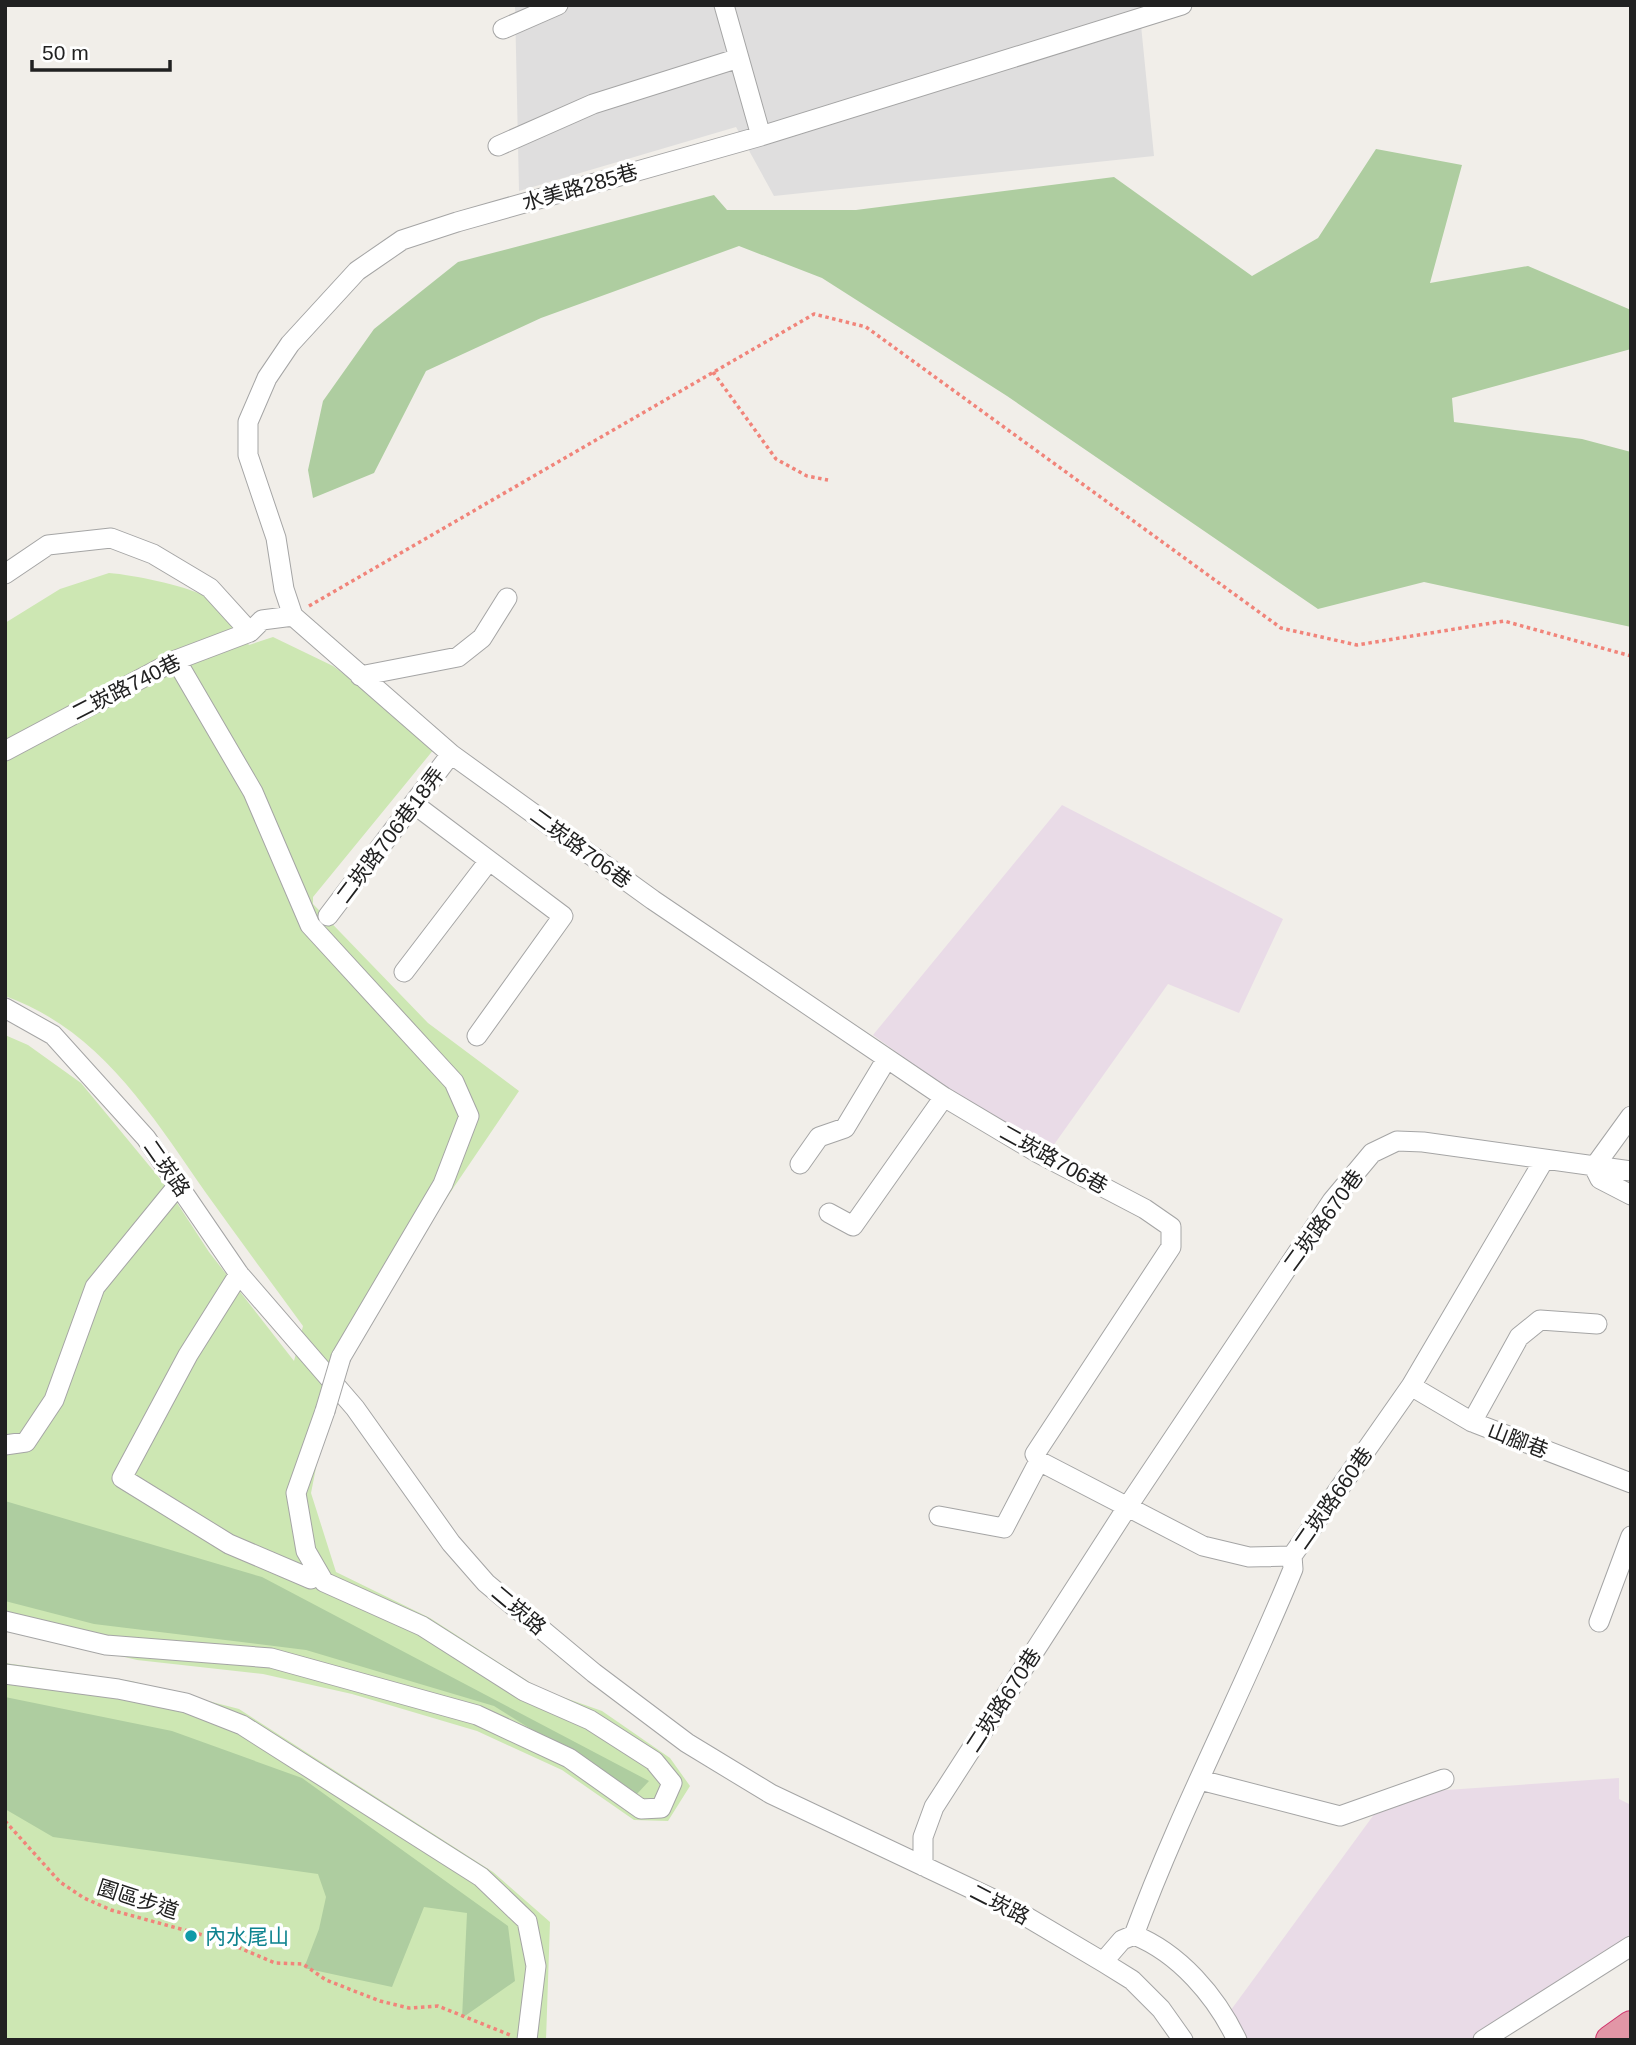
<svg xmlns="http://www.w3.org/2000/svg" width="1636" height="2045" viewBox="0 0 1636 2045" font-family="Arial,'Noto Sans TC',sans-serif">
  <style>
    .residential { fill: #dfdede }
    .industrial { fill: #e9dbe7 }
    .grass { fill: #cde7b3 }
    .forest { fill: #aecda0 }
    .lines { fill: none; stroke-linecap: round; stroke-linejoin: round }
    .minor-casing { stroke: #a5a5a5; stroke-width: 21 }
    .highway-casing { stroke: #cf356d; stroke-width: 30 }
    .path { stroke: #f1847a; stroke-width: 3.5; stroke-dasharray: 3.5 3.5; stroke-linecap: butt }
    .minor { stroke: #fff; stroke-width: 19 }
    .highway { stroke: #e296a6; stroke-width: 28 }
    .minor-bridge-casing { stroke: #a5a5a5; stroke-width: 21; stroke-linecap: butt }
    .minor-bridge { stroke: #fff; stroke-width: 19 }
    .culture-dot { fill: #0f9aa8; stroke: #fff; stroke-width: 2.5 }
    .labels { text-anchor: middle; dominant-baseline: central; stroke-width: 7; stroke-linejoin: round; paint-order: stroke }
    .street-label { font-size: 21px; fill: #212121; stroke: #fff }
    .culture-label { font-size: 21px; fill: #0d838f; stroke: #fff; text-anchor: start }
  </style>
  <rect width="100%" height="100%" fill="#f1eee9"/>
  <path class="residential" d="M 515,5 L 1139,5 L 1154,156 L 774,196 L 736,127 L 519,191 Z"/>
  <path class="industrial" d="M 1062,805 L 1283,919 L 1239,1013 L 1168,984 L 1053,1146 L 962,1100 L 873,1035 Z
    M 1619,1778 L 1619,1799 L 1631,1805 L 1631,1934 L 1480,2040 L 1238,2040 L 1228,2014 L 1389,1794 Z"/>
  <path class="grass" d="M 109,573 C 134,575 183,585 205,596 C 223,606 237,629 249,645 L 273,637 L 333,666 L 439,743 L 313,897 L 313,904 L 428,1023 L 519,1091 L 435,1215 L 343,1373 L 326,1417 L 311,1493 L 336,1572 L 430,1618 L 540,1689 L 602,1711 L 670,1758 L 690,1786 L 668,1821 L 634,1820 L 562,1770 L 477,1731 L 352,1694 L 263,1674 L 137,1660 L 5,1628 L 5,1035 L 28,1045 L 81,1083 L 166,1186 L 209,1252 L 294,1361 L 303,1326 C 271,1282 238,1238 206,1193 C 151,1114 100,1030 5,996 L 5,623 L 60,589 Z
    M 5,1663 L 131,1681 L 239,1709 L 493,1872 L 550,1922 L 546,2040 L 5,2040 Z"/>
  <path class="forest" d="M 1376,149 L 1462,165 L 1430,283 L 1528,266 L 1631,310 L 1631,349 L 1452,398 L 1454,422 L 1582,439 L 1631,452 L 1631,627 L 1424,582 L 1318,609 L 1007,396 L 822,278 L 739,246 L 541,318 L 426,371 L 374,473 L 313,498 L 308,470 L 323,401 L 374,329 L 458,262 L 714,195 L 727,210 L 856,210 L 1114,177 L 1252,276 L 1318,238 Z
    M 5,1501 L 262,1577 L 649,1781 L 636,1795 L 494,1706 L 306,1650 L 94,1624 L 5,1601 Z
    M 5,1697 L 172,1731 L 302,1778 L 508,1926 L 515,1981 L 462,2018 L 467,1913 L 424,1907 L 392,1987 L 304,1968 L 319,1929 L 326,1897 L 318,1874 L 53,1837 L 5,1809 Z"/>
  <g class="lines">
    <g class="minor-casing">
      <path id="minor" d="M 724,5 L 761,136
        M 503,29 L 558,5
        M 498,146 L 593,104 L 739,58
        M 5,574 L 48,545 L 111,538 L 153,554 L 210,588 L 250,632
        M 293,616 L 284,589 L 276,538 L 248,455 L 248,422 L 267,378 L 290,344 L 357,271 L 402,240 L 457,222 L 761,136 L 1182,5
        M 176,660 L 253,792 L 310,925 L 454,1082 L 469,1116 L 443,1184 L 341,1357
        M 360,676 L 458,657 L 482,638 L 507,598
        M 5,751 L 176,660 L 250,632 L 262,620 L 293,616 L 451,754 L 653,900 L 944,1097 L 1038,1153 L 1145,1209 L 1171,1227 L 1171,1247 L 1035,1454 L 1039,1461 L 1203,1546 L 1249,1557 L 1292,1556
        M 414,804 L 563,916 L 477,1036
        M 328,916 L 451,754
        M 404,972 L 488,862
        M 5,1008 L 53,1035 L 146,1138 L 239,1274 L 355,1408 L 451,1543 L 486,1583 L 594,1673 L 687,1743 L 771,1794 L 1010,1907 L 1103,1962 L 1132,1980 L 1161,2009 L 1183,2040
        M 1631,1116 L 1594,1167 L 1600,1179 L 1631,1195
        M 800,1164 L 819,1137 L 845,1128 L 886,1060
        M 829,1213 L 853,1226 L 944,1097
        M 239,1274 L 188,1355 L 122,1478 L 229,1544 L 311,1579
        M 1411,1386 L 1472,1422 L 1631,1483
        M 1472,1422 L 1519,1337 L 1540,1320 L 1597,1324
        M 5,1445 L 26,1442 L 54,1400 L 95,1287 L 179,1184
        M 939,1516 L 1004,1528 L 1039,1461
        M 5,1621 L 106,1645 L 271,1658 L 477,1715 L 569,1758 L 641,1809 L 661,1808 L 672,1783 L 654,1761 L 590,1720 L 524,1691 L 422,1626 L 324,1582 L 306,1551 L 296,1493 L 325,1411
        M 1599,1622 L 1631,1536
        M 5,1674 L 118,1689 L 186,1703 L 242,1725 L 481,1877 L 527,1921 L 536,1966 L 527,2040
        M 1200,1780 L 1340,1816 L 1444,1779
        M 923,1866 L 923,1837 L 934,1807 L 1128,1506 L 1332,1201 L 1372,1153 L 1397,1141 L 1423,1142 L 1631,1171
        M 1134,1935 C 1180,1810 1243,1692 1293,1569 L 1292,1556 L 1411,1386 L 1544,1160
        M 1103,1962 L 1122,1940 L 1134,1935 C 1179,1953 1216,1996 1237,2040
        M 1483,2040 L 1631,1946"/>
    </g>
    <g class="highway-casing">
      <path id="highway" d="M 1610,2040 L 1631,2025"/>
    </g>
    <path class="path" d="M 713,372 L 776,459 L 807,476 L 828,480
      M 309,606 L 814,314 L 866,327 L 1281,628 L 1357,645 L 1504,621 L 1631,656
      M 5,1821 L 60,1882 L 84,1898 L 111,1910 L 221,1940 L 275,1963 L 303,1964 L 326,1980 L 380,2001 L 409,2008 L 438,2006 L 510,2035"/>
    <use href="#minor" class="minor"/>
    <use href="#highway" class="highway"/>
    <g class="minor-bridge-casing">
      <path id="minor-bridge" d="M 325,1411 L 341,1357"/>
    </g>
    <use href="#minor-bridge" class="minor-bridge"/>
  </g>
  <circle class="culture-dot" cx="191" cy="1936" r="7"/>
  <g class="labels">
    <g class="street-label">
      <text transform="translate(580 187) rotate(-16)">水美路285巷</text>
      <text transform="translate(126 687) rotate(-27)">二崁路740巷</text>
      <text transform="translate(390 835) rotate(-53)">二崁路706巷18弄</text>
      <text transform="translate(581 848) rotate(36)">二崁路706巷</text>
      <text transform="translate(1054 1159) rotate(29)">二崁路706巷</text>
      <text transform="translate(167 1168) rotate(55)">二崁路</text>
      <text transform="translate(1323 1220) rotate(-54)">二崁路670巷</text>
      <text transform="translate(1518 1440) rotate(21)">山腳巷</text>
      <text transform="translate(1333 1498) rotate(-55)">二崁路660巷</text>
      <text transform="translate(519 1610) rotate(40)">二崁路</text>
      <text transform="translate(1003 1700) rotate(-57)">二崁路670巷</text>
      <text transform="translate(138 1899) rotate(18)">園區步道</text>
      <text transform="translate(1000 1904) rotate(27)">二崁路</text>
    </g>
    <g class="culture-label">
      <text x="205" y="1936">內水尾山</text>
    </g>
  </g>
  <rect width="1636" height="2045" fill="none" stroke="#212121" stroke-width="14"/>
  <path d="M32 60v10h138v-10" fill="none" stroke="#212121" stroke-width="3.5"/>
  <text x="42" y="60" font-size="21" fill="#212121" stroke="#ffffff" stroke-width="5" paint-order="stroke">50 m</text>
</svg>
